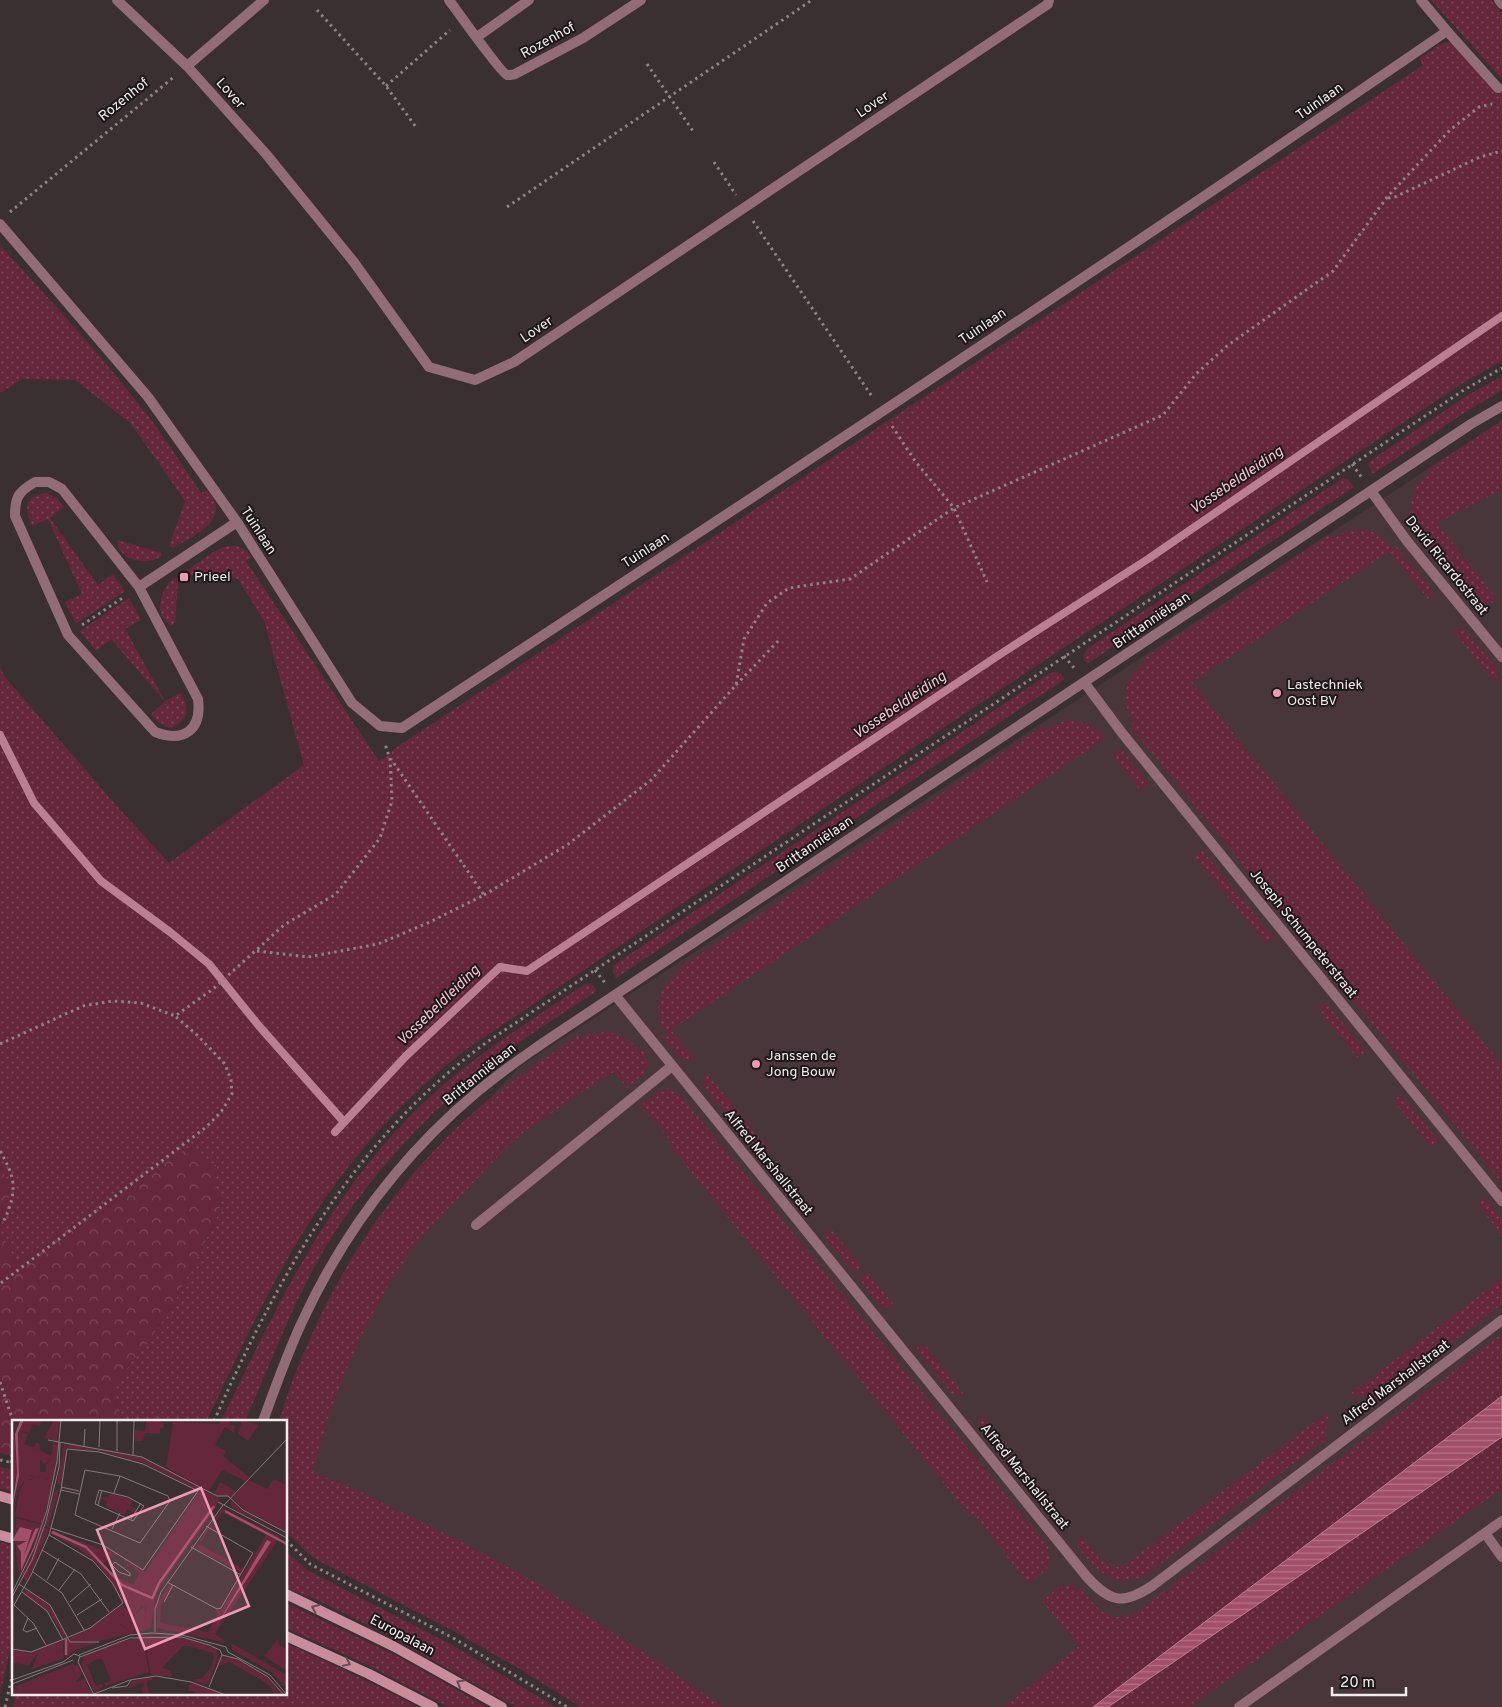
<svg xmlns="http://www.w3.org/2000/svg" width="1502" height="1707" viewBox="0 0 1502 1707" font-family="Overpass,sans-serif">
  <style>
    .built { fill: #48363b }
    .grass { fill: url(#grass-dots); fill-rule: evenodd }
    .forest { fill: url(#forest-crowns) }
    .water { fill: url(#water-rules); stroke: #ba7f92 }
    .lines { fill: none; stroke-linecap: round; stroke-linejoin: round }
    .stream { stroke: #ba7f92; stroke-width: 8 }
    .path { stroke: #8c8385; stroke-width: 3; stroke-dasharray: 2.5 4; stroke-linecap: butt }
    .lane { stroke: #926c76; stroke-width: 10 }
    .street { stroke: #926c76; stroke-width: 10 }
    .secondary { stroke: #c88c9c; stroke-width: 10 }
    .oneway { stroke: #6a4c54 }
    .poi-dot { fill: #f19ab3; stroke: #1d181a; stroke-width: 2 }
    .labels { text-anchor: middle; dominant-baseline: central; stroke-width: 4; stroke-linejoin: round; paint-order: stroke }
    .street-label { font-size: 14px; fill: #f3ecee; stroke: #1d181a }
    .poi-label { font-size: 14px; fill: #f3ecee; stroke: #1d181a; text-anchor: start }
    .water-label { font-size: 15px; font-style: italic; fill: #f3c3d0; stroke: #1d181a }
    .inset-river { fill: none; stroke: #a2506a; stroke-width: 2.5 }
    .inset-road { fill: none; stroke: #847b7d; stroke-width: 1 }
    .view { fill: #f19ab3; fill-opacity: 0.15; stroke: #f19ab3; stroke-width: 2.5 }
    .inset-edge { fill: none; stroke: #f3ecee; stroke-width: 2.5 }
  </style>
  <defs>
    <pattern id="grass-dots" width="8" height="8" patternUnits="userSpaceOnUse" patternTransform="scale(1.25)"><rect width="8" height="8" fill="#65273c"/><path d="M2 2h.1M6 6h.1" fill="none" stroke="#7c4658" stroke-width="1.8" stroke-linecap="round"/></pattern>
    <pattern id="forest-crowns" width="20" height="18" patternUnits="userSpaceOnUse" patternTransform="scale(1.25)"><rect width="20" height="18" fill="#65273c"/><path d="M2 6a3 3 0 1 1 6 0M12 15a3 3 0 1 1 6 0" fill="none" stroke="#7c4658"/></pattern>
    <pattern id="water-rules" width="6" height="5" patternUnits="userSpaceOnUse" patternTransform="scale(1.25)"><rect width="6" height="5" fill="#a2506a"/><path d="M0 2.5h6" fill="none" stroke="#b47287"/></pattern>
  </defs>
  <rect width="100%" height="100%" fill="#3a2f31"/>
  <path class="built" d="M 1502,420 L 1502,1707 L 600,1707 L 286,1455 L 376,1220 L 518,1068 Z"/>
  <path class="grass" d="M 1431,0 L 1491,0 L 1502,13 L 1502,79 Z
    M 1449,42 L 1454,44 L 1502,88 L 1502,361 L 1460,385 L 925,740 L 464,1051 C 409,1094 360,1147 320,1206 C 275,1273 241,1348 207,1421 L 123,1421 L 113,1391 L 131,1362 L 149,1342 L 173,1304 L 214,1224 L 221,1204 L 215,1188 L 188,1148 L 16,1263 C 11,1253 3,1241 0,1230 C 0,1224 1,1220 3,1215 C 10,1199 11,1181 0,1166 L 0,666 L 4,676 L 116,805 L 169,863 L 304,765 L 264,621 L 238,579 L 186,575 L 186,571 C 207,558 232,530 252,557 L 246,561 L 379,761 L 391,753 L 394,749 L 1423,65 L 1419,59 L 1441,44 ZM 1321,439 L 1148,559 L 1027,636 Z
    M 0,245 C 52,302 105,359 152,421 C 169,444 185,469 201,493 L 207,490 C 211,495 216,501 216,508 C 217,527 187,539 173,548 L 169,546 L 185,501 L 131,424 L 75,380 L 22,379 L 0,393 Z
    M 1502,376 L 1502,390 L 1464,413 L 1373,474 L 1368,465 L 1370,461 L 1468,395 Z
    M 1502,421 L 1502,490 L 1437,523 L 1497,599 L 1485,608 L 1479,610 L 1475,607 L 1417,535 L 1420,531 C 1406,513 1409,488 1428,474 L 1426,470 Z
    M 1343,478 L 1348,479 L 1354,487 L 1087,664 L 1084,660 L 1084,654 L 1088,648 Z
    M 47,493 L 58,499 L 64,507 L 50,518 L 98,585 L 113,574 L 125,591 L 76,624 L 65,602 L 82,594 L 48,519 L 32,526 C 24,508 24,495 47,493 Z
    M 1364,529 C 1376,533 1386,538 1393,550 L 1397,547 L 1432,590 L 1431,598 L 1429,600 L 1389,552 L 1192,682 L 1502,1065 L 1502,1183 L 1130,726 L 1134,722 C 1120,702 1124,677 1145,663 L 1143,659 L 1330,534 L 1333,538 L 1347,531 Z
    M 118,540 L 159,552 L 161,553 L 161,556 C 149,567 114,560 118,540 Z
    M 174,578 L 177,579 L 178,582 L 175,622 L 172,626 C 152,616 160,589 174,578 Z
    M 129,598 L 141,620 L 125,629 L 165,701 L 181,693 C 189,707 189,720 172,728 C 162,726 157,722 151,714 L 165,702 L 111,639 L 96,651 L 80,631 Z
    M 1463,628 L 1498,670 L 1496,684 L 1453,631 Z
    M 1057,672 L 1061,673 L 1065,679 L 616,978 C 613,973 612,969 615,964 L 1050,673 Z
    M 1069,720 C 1085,722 1096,726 1106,738 L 671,1030 L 696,1061 L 681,1059 L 663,1038 L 667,1034 C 652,1015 656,989 677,975 L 675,971 L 1044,725 L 1047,729 L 1059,723 Z
    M 1121,749 L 1149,784 L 1140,790 L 1113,756 Z
    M 1202,850 L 1274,938 L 1266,944 L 1194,856 Z
    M 585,984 L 593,985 L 597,991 C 557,1017 516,1043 479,1073 C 414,1126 358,1190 317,1262 C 289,1313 269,1368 245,1421 L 221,1421 C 278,1303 333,1185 432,1095 C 479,1052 533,1019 585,984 Z
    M 1325,1002 L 1366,1051 L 1357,1058 L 1318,1008 Z
    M 604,1032 C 620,1033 631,1039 640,1052 L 644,1050 L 647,1053 L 644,1055 L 649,1065 L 644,1069 L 646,1072 L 627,1088 L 614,1072 L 579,1094 L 524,1132 L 508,1146 L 416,1243 L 387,1288 L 366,1326 L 349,1364 L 327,1421 L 313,1472 L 361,1492 L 468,1545 L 533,1581 L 657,1661 L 723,1707 L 580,1707 L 518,1668 L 457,1633 L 319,1561 L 309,1554 L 286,1532 L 286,1421 L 279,1421 C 316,1301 381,1194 475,1111 C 507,1083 543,1059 579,1035 L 582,1039 L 590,1034 Z
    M 705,1071 L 772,1154 L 757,1152 L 704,1087 Z
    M 668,1088 L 670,1090 L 672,1089 L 676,1095 L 679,1093 L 1049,1548 L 1046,1551 L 1051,1560 L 1046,1565 L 1048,1568 L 1028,1584 L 974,1514 L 971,1517 L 670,1146 L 673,1144 L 641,1105 L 660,1089 L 662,1092 Z
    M 1401,1095 L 1439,1141 L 1431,1147 L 1393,1101 Z
    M 1485,1198 L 1502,1219 L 1502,1235 L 1477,1204 Z
    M 829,1227 L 862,1266 L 853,1272 L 825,1238 Z
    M 867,1272 L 896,1307 L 881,1307 L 859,1279 Z
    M 1502,1278 L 1502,1304 L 1379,1399 L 1349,1395 Z
    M 1502,1334 L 1502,1396 L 1093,1707 L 1004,1707 L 1079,1646 L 1042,1601 L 1062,1585 L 1064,1588 L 1070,1583 L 1078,1590 L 1081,1588 C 1097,1608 1108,1625 1136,1613 Z
    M 924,1343 L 965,1396 L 952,1394 L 916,1349 Z
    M 1329,1411 L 1325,1440 L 1147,1574 C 1115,1592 1096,1570 1077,1546 L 1080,1535 C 1092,1549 1103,1571 1123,1566 Z
    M 981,1414 L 1018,1460 L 1011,1466 L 979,1426 Z
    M 1502,1437 L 1502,1489 L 1189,1707 L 1108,1707 Z
    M 0,1467 L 14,1470 L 14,1492 L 0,1489 Z
    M 1024,1468 L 1063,1516 L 1051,1515 L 1017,1473 Z
    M 0,1542 L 14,1546 L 14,1632 L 0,1695 Z
    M 286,1551 L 307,1570 L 452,1645 L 556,1707 L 516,1707 L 386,1634 L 319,1601 L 286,1588 Z
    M 286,1603 L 399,1657 L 487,1707 L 448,1707 L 370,1666 L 286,1628 Z
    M 286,1643 L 367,1681 L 419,1707 L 13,1707 L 16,1693 L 286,1693 Z"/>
  <path class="forest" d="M 188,1148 L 217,1166 L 215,1188 L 221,1204 L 214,1224 L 173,1304 L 149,1342 L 131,1362 L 113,1391 L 123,1421 L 14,1421 L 14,1456 L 0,1453 L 0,1230 L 16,1263 Z
    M 0,1166 C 11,1181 12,1205 0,1220 Z"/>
  <path class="water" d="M 1502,1396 L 1502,1437 L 1108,1707 L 1093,1707 Z"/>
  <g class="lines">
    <path class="stream" d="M 0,735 L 34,803 L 101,881 L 170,932 L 209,964 L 259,1026 L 344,1122
      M 335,1132 L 406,1056 L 500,967 L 527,971 L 996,657 L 1148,559 L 1502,316"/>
    <path class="path" d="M 317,10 L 386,86 L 416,127
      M 647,64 L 693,131
      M 386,86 L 450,30
      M 714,162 L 736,195
      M 1388,198 L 1395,197 L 1480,157 L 1502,151
      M 507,207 L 812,0
      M 10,212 L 175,76
      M 753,221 L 873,398
      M 892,426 L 915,461 L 954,508 L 987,582
      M 1352,464 L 1362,478
      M 82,625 L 124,597
      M 1064,656 L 1075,669
      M 736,685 L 781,638
      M 484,895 L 567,845 L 651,780 L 736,685 L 744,639 L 767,603 L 789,588 L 850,579 L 954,508 L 1163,415 L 1196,374 L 1227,346 L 1333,271 L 1388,196 L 1450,130 L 1479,107 L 1492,104
      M 257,951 L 308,957 L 378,944 L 430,922 L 484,895 L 391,759
      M 595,970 L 605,983
      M 0,1044 L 83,1006 L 113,1001 L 141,1003 L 175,1016 L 213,989 L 284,925 L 336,894 L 380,838 L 392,801 L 390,759 L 385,744
      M 0,1151 C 16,1179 17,1189 5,1219 L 0,1222
      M 1,1283 L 205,1128 L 221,1112 L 232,1094 L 231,1080 L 225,1064 L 196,1034 L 175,1016
      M 0,1382 L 14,1424
      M 214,1421 C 279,1274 354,1139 487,1042 L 1464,390 L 1502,368
      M 0,1460 L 14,1463
      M 11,1463 L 14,1442
      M 286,1540 L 310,1564 L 455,1639 L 567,1707
      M 5,1707 L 14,1668"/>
    <path class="lane" d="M 1485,1533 L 1502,1557
      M 1239,1707 L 1502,1521"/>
    <path class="street" d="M 117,0 L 187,66 L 266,154 L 353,261 L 429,367 L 475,380 L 514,362 L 1048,4 L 1049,0
      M 449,0 C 457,11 501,73 507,75 C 510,75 513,75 515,74 L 583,38 L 641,0
      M 1499,0 L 1502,4
      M 1447,31 L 1498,88
      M 477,37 L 529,0
      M 187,66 L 264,0
      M 0,224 L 148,397 L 237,522 L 352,703 L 380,726 L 402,728 C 752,498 1102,268 1447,31 L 1421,0
      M 35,482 L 49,482 L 62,489 L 139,587 L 198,699 C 202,730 184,743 155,732 L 68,635 L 15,516 C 15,497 18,492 35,482 Z
      M 1371,491 L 1407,541 L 1502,657
      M 139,587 L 237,522
      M 1084,682 L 1122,733 L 1502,1201
      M 615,995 L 1087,1577 C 1111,1603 1123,1605 1152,1586 L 1502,1320
      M 476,1225 L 672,1066
      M 263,1421 C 275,1388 287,1354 302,1322 C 343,1233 402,1155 477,1092 C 512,1063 550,1038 588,1013 L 1471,424 L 1502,406"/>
    <path class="secondary" d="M 0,1496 L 14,1500
      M 0,1535 L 14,1539
      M 286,1594 L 393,1646 L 502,1707
      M 286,1636 L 369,1674 L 433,1707"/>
  </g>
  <defs><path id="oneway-chevron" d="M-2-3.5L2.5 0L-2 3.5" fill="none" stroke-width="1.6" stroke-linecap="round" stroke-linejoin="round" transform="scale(1.25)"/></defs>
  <g class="oneway">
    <use href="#oneway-chevron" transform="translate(315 1608) rotate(-155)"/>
    <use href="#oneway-chevron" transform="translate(347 1663) rotate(26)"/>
    <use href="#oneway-chevron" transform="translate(460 1683) rotate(-150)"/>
  </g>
  <g class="poi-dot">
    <rect x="179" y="572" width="10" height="10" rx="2.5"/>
    <circle cx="1277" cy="693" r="5"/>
    <circle cx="756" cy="1064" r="5"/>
  </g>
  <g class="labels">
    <g class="street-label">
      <text transform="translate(548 41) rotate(-29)">Rozenhof</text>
      <text transform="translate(230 94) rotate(48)">Lover</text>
      <text transform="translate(124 100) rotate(-39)">Rozenhof</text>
      <text transform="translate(1320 102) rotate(-35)">Tuinlaan</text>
      <text transform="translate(873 105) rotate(-34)">Lover</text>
      <text transform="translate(983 327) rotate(-34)">Tuinlaan</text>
      <text transform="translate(537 330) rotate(-34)">Lover</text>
      <text transform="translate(258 531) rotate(57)">Tuinlaan</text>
      <text transform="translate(646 551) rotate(-33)">Tuinlaan</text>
      <text transform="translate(1446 566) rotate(51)">David Ricardostraat</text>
      <text transform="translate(1152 621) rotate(-34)">Brittanniëlaan</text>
      <text transform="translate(815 845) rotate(-34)">Brittanniëlaan</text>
      <text transform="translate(1303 934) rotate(51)">Joseph Schumpeterstraat</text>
      <text transform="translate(480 1075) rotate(-39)">Brittanniëlaan</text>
      <text transform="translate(768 1163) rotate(51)">Alfred Marshallstraat</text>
      <text transform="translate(1396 1383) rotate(-37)">Alfred Marshallstraat</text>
      <text transform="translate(1024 1477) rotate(51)">Alfred Marshallstraat</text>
      <text transform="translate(402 1636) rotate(28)">Europalaan</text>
    </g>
    <g class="poi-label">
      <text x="194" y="577">Prieel</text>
      <text x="1287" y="685">Lastechniek<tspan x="1287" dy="16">Oost BV</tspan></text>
      <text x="766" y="1056">Janssen de<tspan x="766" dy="16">Jong Bouw</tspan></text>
    </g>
    <g class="water-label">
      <text transform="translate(1237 481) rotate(-34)">Vossebeldleiding</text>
      <text transform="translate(900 706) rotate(-34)">Vossebeldleiding</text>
      <text transform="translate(439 1006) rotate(-44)">Vossebeldleiding</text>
    </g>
  </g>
  <g transform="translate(12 1420)">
    <rect width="275" height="275" fill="#3a2f31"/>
    <path d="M 12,0 L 20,1 L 41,0 L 29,1 L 28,6 L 21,4 L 17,13 L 7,10 ZM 42,0 L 48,0 L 45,21 L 32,18 ZM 134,0 L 146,0 L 152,3 L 151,8 L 148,8 L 148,14 L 133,13 L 131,21 L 123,21 L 123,10 L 133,11 ZM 208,0 L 217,1 L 218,5 L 223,6 L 222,13 L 213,7 L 203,25 L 214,31 L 211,36 L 237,57 L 233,61 L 210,50 L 197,71 L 154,47 L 161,2 L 208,4 ZM 230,0 L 247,5 L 236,21 L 226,14 ZM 2,10 L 5,52 L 0,70 L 0,14 ZM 7,11 L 16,14 L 12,24 L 21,27 L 21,30 L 24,22 L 27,23 L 28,30 L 39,36 L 41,23 L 46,23 L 42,58 L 30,104 L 3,96 L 7,73 L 13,60 L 6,70 L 0,97 L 7,56 ZM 40,37 L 36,59 L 18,60 L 18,54 L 22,58 L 34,57 L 35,52 L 28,52 L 28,40 L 33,44 ZM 52,24 L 55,24 L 49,65 L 45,64 ZM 56,24 L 131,38 L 207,78 L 203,89 L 145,172 L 139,207 L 135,210 L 132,203 L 134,187 L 130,185 L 121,197 L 87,145 L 66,128 L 38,114 L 38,111 L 105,134 L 114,140 L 112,143 L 112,139 L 101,134 L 91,144 L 104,157 L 121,165 L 127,154 L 120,146 L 114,145 L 115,142 L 133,152 L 186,73 L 191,73 L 132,43 L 87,31 L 55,28 ZM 262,59 L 275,65 L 275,112 L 233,90 L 220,78 L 237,60 L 255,69 ZM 208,62 L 224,71 L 218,77 L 202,74 ZM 47,70 L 37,104 L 38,108 L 33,107 L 37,92 L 31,104 L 43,71 ZM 98,73 L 121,80 L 118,86 L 125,89 L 122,93 L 115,89 L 113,95 L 94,87 L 95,82 L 89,79 L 89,77 L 96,78 ZM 218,80 L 233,92 L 275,116 L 220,88 ZM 210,88 L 268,117 L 203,214 L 215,223 L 145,208 L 145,183 L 157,164 L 160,166 L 149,185 L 148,203 L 196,212 L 206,194 L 203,190 L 209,190 L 254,115 L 211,93 L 200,106 L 205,111 L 198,107 ZM 4,98 L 30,105 L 7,156 L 3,119 L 15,121 L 5,128 L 9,132 L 9,151 L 26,109 L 11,135 L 20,111 L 9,107 L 3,117 ZM 30,107 L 37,109 L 15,162 L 9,157 ZM 195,108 L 201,111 L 197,110 L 187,124 L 230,148 L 239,132 L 229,152 L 184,129 ZM 13,169 L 31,179 L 42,191 L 55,216 L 52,218 L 39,195 L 12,173 ZM 108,186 L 122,202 L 115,209 L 108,204 L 92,216 L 58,218 L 78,208 ZM 137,216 L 131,219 L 137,252 L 93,266 L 92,263 L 99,260 L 90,239 L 85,239 L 75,245 L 84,266 L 90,264 L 91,267 L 84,271 L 92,268 L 84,272 L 81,270 L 69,245 L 72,236 L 103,223 ZM 138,216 L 172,218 L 204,228 L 206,237 L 197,263 L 193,265 L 180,260 L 190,258 L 199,248 L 202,237 L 200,233 L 178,226 L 171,226 L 150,248 L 159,251 L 160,256 L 139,255 L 132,219 ZM 53,219 L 55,219 L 85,223 L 61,231 L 54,238 ZM 266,219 L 266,224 L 275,229 L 275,251 L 252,236 ZM 219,223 L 275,255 L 275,269 L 258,251 L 220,230 ZM 37,224 L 42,234 L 51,229 L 52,238 L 20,249 L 26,233 L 17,245 L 0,243 L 0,230 L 16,233 ZM 221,237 L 254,257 L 271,275 L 262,275 L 259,267 L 248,259 L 217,242 L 207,246 L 202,256 L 209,239 ZM 60,244 L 66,246 L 70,254 L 64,262 L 72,259 L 80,274 L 3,275 L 0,268 L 5,270 L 4,266 ZM 139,257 L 142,259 L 135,261 L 137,275 L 132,275 L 129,268 L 118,272 L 132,266 L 131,262 L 116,269 L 120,261 ZM 178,262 L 207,272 L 207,274 L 182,275 L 183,271 L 176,271 Z" fill="#65273c" fill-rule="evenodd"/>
    <path d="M 40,37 L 44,37 L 39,57 L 25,62 L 16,58 L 16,54 L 22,58 L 34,57 L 34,45 ZM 110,184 L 121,197 L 133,185 L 134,210 L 88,221 L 59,221 L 58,218 L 62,216 L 92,216 L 98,209 L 94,205 L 101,200 L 115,209 L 121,202 L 108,186 ZM 51,220 L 51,229 L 42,234 L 38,231 L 37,224 Z" fill="#65273c"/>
    <path d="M 12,0 L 6,13 L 7,56 L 0,89 L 5,52 L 3,14 L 8,1 ZM 8,107 L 20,110 L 12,136 L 23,109 L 27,108 L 9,151 L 9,132 L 5,126 L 15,121 L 0,121 ZM 255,120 L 259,122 L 203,208 Z" fill="#a2506a"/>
    <path class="inset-river" d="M 213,91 L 275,124M 40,112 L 74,127 L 110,165 L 140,178M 140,179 L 147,163 L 202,86M 54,235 L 54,219"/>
    <path class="inset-road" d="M 36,20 L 130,37 L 205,76 L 216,76 L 231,90 L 275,113M 72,26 L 73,9M 87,27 L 88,0M 105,31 L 105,0M 121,35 L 122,0M 73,50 L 108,56 L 156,76 L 158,81 L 128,123 L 63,95 ZM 49,67 L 67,71M 49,70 L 67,74M 87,70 L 116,77 L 132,86 L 121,101 L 83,84 ZM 102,73 L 108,56M 206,82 L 275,118M 86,85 L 90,70M 212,85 L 275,19M 119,99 L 129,83M 100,109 L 108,93M 179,127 L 229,155M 30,130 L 69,154 L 97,192M 103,142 L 118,153 L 118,156 L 107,152 L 100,145 ZM 21,152 L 50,173 L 72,210M 35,160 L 47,138M 155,162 L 205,189 L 209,188 L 241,133 L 194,106M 7,164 L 38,185 L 58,222 L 87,222M 47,170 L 63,149M 10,172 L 35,191 L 51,220M 0,173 L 22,128 L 35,90 L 45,41 L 49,0M 0,177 L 20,140 L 34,101 L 47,47 L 48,23M 58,182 L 79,164M 152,182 L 161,165M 65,195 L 90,179M 16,198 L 11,210 L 15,212 L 25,208M 143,212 L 143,189 L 149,172 L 211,85M 34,225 L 21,203 L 2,185 L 19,155 L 37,115 L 49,70 L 55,29 L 87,32 L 131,44 L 186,71 L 131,150 L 91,125 L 39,108M 0,229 L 19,232 L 52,219 L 78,208 L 111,183 L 101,164 L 81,141 L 37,115M 67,235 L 118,215 L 140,213 L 170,215 L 214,227 L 216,232 L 258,255 L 275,275M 68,237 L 118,218 L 170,217 L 197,225 L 208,230 L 210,235 L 226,239 L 256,257 L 272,275M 66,242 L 82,275M 0,260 L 51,242 L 62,234 L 68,236 L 66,242M 0,264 L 61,240M 197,267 L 210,235M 100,268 L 115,266 L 119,260M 82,274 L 118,260 L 144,256 L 179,262 L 214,275"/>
    <path class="view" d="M 189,68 L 237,186 L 133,229 L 85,110 Z"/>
    <rect width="275" height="275" class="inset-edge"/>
  </g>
  <path d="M1332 1687v8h74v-8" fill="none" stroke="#f3ecee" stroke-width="2.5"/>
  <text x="1340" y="1687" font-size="15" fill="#f3ecee" stroke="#1d181a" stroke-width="4" paint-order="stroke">20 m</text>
</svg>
